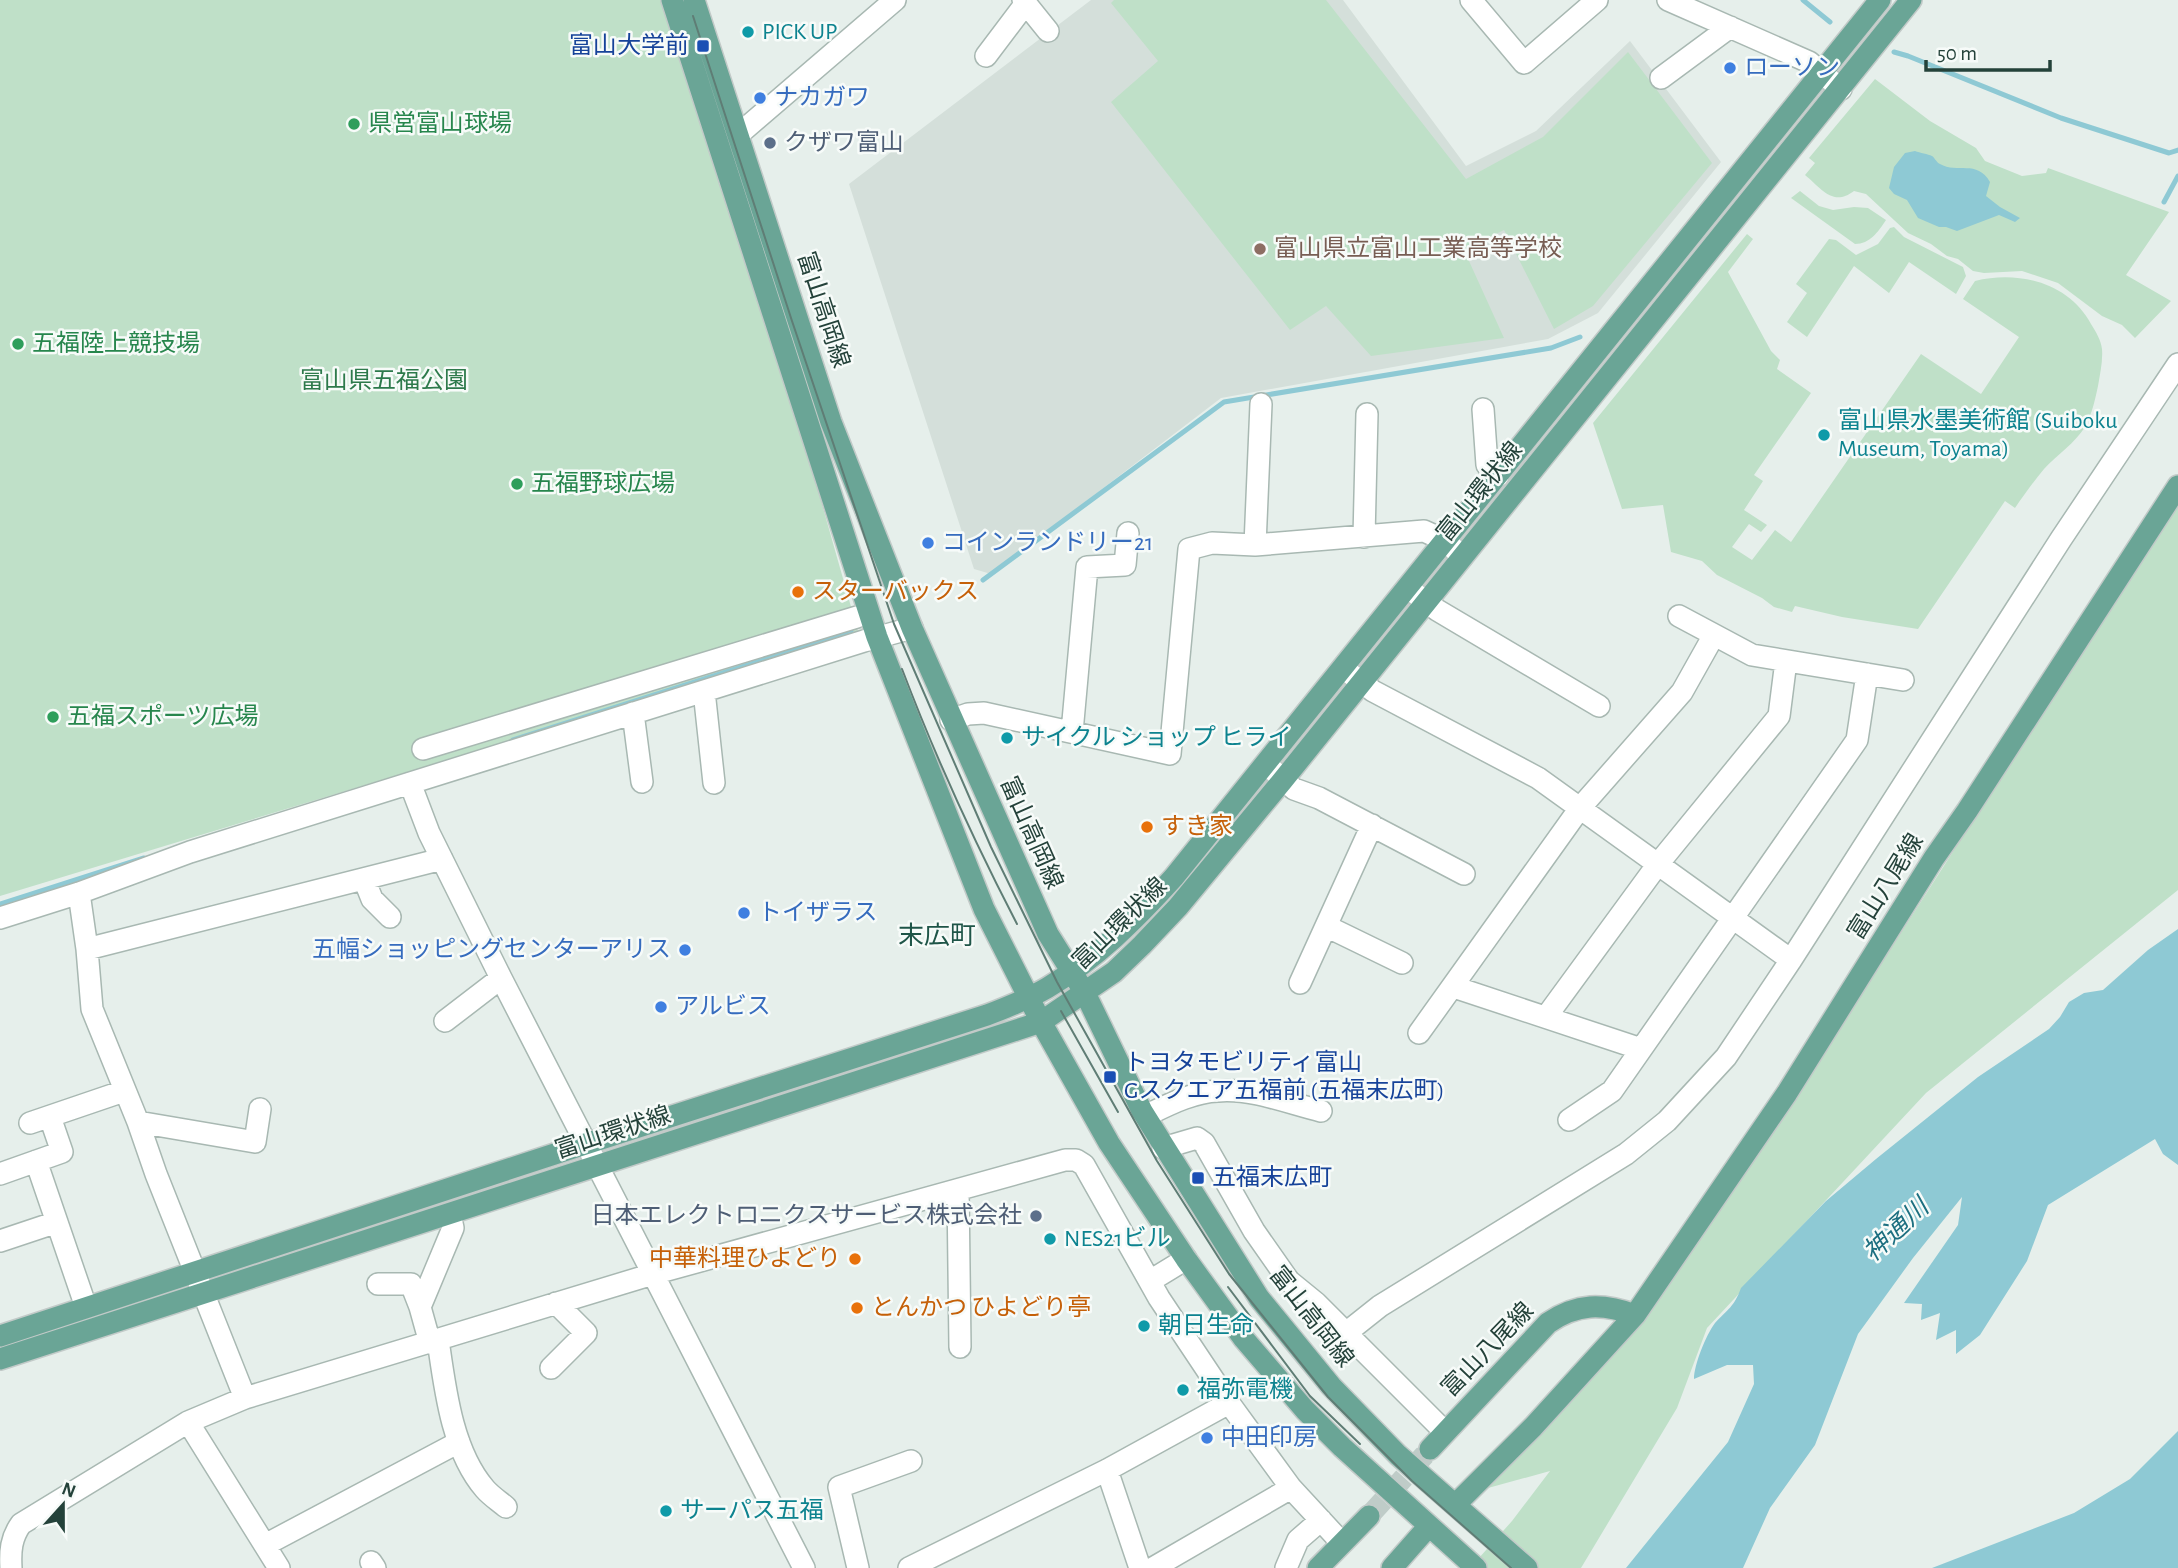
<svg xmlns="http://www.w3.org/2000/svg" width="2178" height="1568" viewBox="0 0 2178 1568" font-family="'Alegreya Sans','Noto Sans JP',sans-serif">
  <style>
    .built { fill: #d4dfda }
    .green { fill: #bfe0c8 }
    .water { fill: #8ec9d4 }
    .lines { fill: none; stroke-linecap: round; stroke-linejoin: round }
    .stream { stroke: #8ec9d4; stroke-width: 5 }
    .major-tunnel { stroke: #bfccc8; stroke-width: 21; stroke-dasharray: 21 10; stroke-linecap: butt }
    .minor-casing { stroke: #a8b8b2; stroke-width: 24 }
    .major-casing { stroke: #c2cac8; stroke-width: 24 }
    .minor { stroke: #fff; stroke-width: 21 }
    .major { stroke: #6aa596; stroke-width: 21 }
    .tram { stroke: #5f7d75; stroke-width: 2 }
    .culture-dot { fill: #0f9aa8; stroke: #f7fbf9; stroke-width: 2.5 }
    .transit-dot { fill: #1a4fb4; stroke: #f7fbf9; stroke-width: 2.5 }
    .shop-dot { fill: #3f7fe0; stroke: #f7fbf9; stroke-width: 2.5 }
    .leisure-dot { fill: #2e9e5b; stroke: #f7fbf9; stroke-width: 2.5 }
    .service-dot { fill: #5c6f8a; stroke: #f7fbf9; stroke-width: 2.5 }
    .education-dot { fill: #8d6e63; stroke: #f7fbf9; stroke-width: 2.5 }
    .food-dot { fill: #e8710a; stroke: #f7fbf9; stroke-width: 2.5 }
    .labels { text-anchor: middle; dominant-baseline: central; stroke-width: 5; stroke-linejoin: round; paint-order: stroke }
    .culture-label { font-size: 24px; fill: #0d838f; stroke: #f7fbf9; text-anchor: start }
    .transit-label { font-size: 24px; fill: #164399; stroke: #f7fbf9; text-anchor: start }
    .shop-label { font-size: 24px; fill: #366cbe; stroke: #f7fbf9; text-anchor: start }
    .leisure-label { font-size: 24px; fill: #27864d; stroke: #f7fbf9; text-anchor: start }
    .service-label { font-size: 24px; fill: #4e5e75; stroke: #f7fbf9; text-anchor: start }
    .education-label { font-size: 24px; fill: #785e54; stroke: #f7fbf9; text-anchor: start }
    .street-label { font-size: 24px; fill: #24423a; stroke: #f7fbf9 }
    .park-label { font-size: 24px; fill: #2d7a4b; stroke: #f7fbf9 }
    .food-label { font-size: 24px; fill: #c56008; stroke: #f7fbf9; text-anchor: start }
    .neighbourhood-label { font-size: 26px; fill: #1f5548; stroke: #f7fbf9 }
    .water-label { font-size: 26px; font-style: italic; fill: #1c6f80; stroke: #f7fbf9 }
  </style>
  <rect width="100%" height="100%" fill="#e6efeb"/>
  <path class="built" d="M 1091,0 L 1343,0 L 1466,166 L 1536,131 L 1630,41 L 1721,162 L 1598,313 L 1548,339 L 1221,398 L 991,574 L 974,569 L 849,184 Z"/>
  <path class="green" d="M 0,0 L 673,0 L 735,197 L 859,635 L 0,896 Z
    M 1114,0 L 1326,0 L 1466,179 L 1543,137 L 1628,52 L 1712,163 L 1593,306 L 1554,329 L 1504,230 L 1464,250 L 1504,338 L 1371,356 L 1326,306 L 1290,330 L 1111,102 L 1158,61 L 1111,3 Z
    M 1875,79 L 1930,121 L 1976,148 L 1985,161 L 2022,176 L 2046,173 L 2048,168 L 2169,212 L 2126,275 L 2171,301 L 2135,338 L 2122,325 L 2102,316 L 2058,283 L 2022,271 L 1984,273 L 1973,271 L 1958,259 L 1947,256 L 1931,244 L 1908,233 L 1866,194 L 1854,191 C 1833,207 1822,189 1805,175 L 1815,163 L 1809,158 Z
    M 1800,191 L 1819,206 L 1833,210 L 1854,207 L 1868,208 L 1886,220 C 1878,232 1870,244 1855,244 L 1791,198 Z
    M 1894,227 L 1904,237 L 1963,267 L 1966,276 L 1956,294 L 1909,262 L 1889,293 L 1854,266 L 1807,337 L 1787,322 L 1807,293 L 1796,284 L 1829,239 L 1836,240 L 1856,255 L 1878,244 L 1890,228 Z
    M 1747,234 L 1753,239 L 1728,272 L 1771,351 L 1780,360 L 1777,369 L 1811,393 L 1754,475 L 1763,481 L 1744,510 L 1767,525 L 1761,532 L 1749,524 L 1732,547 L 1752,560 L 1775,530 L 1791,542 L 1921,354 L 1981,394 L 2019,337 L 1963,299 L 1975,281 C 2019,270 2069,283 2091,324 C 2096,332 2101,340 2102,349 C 2103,361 2100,374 2098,386 C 2095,400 2092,414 2085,427 C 2075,443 2057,455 2044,469 C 2034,481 2024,495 2015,508 L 2005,501 L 1918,629 L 1842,617 L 1795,606 L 1792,612 L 1774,607 L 1762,598 L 1717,575 L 1702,561 L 1671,552 L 1663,505 L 1622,509 L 1593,423 Z
    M 2178,501 L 2178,890 L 1926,1093 L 1707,1328 L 1677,1408 L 1581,1568 L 1470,1568 L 1512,1521 L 1550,1471 L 1488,1488 L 1690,1248 L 1879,967 Z"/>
  <path class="water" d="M 1915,151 C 1920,153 1928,154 1932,156 C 1935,158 1936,162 1940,164 C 1957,174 1977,159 1990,182 L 1986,196 L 2000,207 L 2020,218 L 2015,222 L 1999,215 L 1957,231 L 1946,227 L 1939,227 L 1918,218 L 1907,200 L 1894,194 L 1889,188 L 1894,167 L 1905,153 Z
    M 2178,929 L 2178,1165 L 2163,1154 L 2155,1139 L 2048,1205 L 2027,1261 L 1980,1335 L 1956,1354 L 1956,1330 L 1936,1340 L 1940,1313 L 1921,1320 L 1922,1304 L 1904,1303 L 1958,1225 L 1962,1197 L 1913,1258 L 1858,1334 L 1815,1445 L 1770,1508 L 1743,1568 L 1626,1568 L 1728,1442 L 1754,1384 L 1753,1365 L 1727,1365 L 1694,1379 C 1694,1365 1706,1335 1715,1323 C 1728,1309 1734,1307 1741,1288 L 1826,1201 L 1876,1159 L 1978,1077 L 2049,1029 L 2060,1017 L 2069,1002 L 2084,993 L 2103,990 L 2148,950 Z
    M 2178,1431 L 2178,1568 L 1932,1568 L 2074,1513 L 2130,1479 Z"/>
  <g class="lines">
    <path class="stream" d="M 1803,0 L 1830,22
      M 1894,52 L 1908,56 L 2061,118 L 2169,153 L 2178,150
      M 2164,202 L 2178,176
      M 983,580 L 1224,402 L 1551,348 L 1580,337
      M 513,740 L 851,632
      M 0,904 L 144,858"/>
    <path class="major-tunnel" d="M 1369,1516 L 1430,1449"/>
    <g class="minor-casing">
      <path id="minor" d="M 1023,0 L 1048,31
        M 1471,0 L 1524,63 L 1597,0
        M 1668,0 L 1809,62 L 1841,89
        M 986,56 L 1026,3
        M 1661,78 L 1730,27
        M 739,134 L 895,0
        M 1483,409 L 1487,465 L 1498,476
        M 1364,537 L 1367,414
        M 1255,545 L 1261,404
        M 1408,588 L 1437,610 L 1599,706
        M 1679,616 L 1752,655 L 1903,680
        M 1343,668 L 1373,691 L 1538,778 L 1791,960
        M 704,691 L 714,783
        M 633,713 L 642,782
        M 951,720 L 968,714 L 984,713 L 1170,754 L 1189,549 L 1212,543 L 1255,545 L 1424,531 L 1446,541 L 1462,557
        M 1072,732 L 1087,567 L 1125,565 L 1128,533
        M 423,749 L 857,617
        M 1266,764 L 1294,789 L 1319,798 L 1464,874
        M 410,783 L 429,833 L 501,978 L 804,1568
        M 364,879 L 372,899 L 390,917
        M 79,893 L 87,949 L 92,1009 L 138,1122 L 156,1174 L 245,1398
        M 0,918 L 79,893 L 190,852 L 864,641 L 912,628
        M 1326,926 L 1402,963
        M 87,949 L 442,859
        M 1300,983 L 1372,825
        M 1454,987 L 1641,1049
        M 1546,1017 L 1658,864 L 1779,716 L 1786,661
        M 445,1021 L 501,978
        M 1419,1033 L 1580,808 L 1682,692 L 1714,635
        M 1145,1116 C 1168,1105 1192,1092 1218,1091 C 1252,1088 1288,1103 1321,1111
        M 1569,1120 L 1612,1091 L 1857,740 L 1867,674
        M 138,1122 L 255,1142 L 260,1109
        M 30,1123 L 124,1091
        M 1163,1148 L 1197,1138 L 1204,1143 L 1254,1231 L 1289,1281 L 1316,1303 L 1445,1432
        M 36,1161 L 86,1307
        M 0,1174 L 62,1152 L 50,1117
        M 958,1190 L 960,1347
        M 0,1241 L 57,1222
        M 1150,1281 L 1186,1259
        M 378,1284 L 411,1284 L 420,1307 L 430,1343
        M 420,1307 L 453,1228 L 450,1214
        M 1346,1333 L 1380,1306 L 1626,1154 L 1667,1121 L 1726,1057 L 1791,960 L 2061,539 L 2178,364
        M 438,1340 C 445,1389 452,1451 485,1489 C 491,1496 499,1501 506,1507
        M 551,1368 L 586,1333 L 556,1303
        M 1107,1470 L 1140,1568
        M 265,1545 L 459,1442
        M 371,1562 L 375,1568
        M 11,1568 C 10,1551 11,1538 21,1524 L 188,1422
        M 279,1568 L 188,1422 L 245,1398 L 653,1274 L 1065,1160 L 1076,1160 L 1084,1165 L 1159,1298 L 1229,1403 L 1291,1488 L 1341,1542
        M 858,1568 L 839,1487 L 911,1461
        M 909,1568 L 1107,1470 L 1229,1403
        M 1153,1568 L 1291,1488
        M 1286,1568 L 1298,1540 L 1321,1520"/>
    </g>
    <g class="major-casing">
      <path id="major" d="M 672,0 L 877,637 L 984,909 L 1041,1022 L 1109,1143 L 1186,1259 L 1244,1339 L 1305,1410 L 1342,1447 L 1476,1568
        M 694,0 L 831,422 L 912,628 L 1048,934 L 1085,993 L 1142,1111 L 1259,1298 L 1331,1386 L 1398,1455 L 1527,1568
        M 0,1336 L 576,1147 L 987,1015 C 1008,1007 1028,999 1047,988 C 1096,959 1136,919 1174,877 L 1880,0
        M 0,1359 L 1041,1022 L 1114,972 L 1142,945 L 1178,907 L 1283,780 L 1911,0
        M 1430,1449 L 1548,1323 C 1577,1303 1603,1303 1635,1315
        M 1455,1505 L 1533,1427 L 1635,1315 L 1787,1093 L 1934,858 L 1967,811 L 2178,486
        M 1318,1568 L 1369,1516
        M 1392,1568 L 1428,1527"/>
    </g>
    <use href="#minor" class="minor"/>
    <use href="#major" class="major"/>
    <path class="tram" d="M 693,16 L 792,321 L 894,624 L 991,847 L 1057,982 L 1157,1161 L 1229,1274 L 1328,1397 L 1412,1481 L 1511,1568
      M 902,669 C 935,756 974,841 1017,924
      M 1061,1011 L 1118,1112
      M 1228,1287 L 1310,1396 L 1360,1444"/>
  </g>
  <g class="culture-dot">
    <circle cx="748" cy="32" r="7"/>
    <circle cx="1824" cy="435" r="7"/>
    <circle cx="1007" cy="738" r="7"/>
    <circle cx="1050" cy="1239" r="7"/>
    <circle cx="1144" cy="1326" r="7"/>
    <circle cx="1183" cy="1390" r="7"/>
    <circle cx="666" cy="1511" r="7"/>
  </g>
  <g class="transit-dot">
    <rect x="696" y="39" width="14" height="14" rx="3.5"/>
    <rect x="1103" y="1070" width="14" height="14" rx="3.5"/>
    <rect x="1191" y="1171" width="14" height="14" rx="3.5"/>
  </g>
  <g class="shop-dot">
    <circle cx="1730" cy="68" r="7"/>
    <circle cx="760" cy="98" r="7"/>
    <circle cx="928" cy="543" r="7"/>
    <circle cx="744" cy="913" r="7"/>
    <circle cx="685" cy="950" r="7"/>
    <circle cx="661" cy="1007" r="7"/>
    <circle cx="1207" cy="1438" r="7"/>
  </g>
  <g class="leisure-dot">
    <circle cx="354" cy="124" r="7"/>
    <circle cx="18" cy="344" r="7"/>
    <circle cx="517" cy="484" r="7"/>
    <circle cx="53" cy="717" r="7"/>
  </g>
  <g class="service-dot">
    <circle cx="770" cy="143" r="7"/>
    <circle cx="1036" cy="1216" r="7"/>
  </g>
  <circle class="education-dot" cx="1260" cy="249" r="7"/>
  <g class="food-dot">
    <circle cx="798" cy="592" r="7"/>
    <circle cx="1147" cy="827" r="7"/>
    <circle cx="855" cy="1259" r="7"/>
    <circle cx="857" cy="1308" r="7"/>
  </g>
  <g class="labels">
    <g class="culture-label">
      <text x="762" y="32">PICK UP</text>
      <text x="1838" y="421">富山県水墨美術館 (Suiboku<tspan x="1838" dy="28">Museum, Toyama)</tspan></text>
      <text x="1021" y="738">サイクル ショップ ヒライ</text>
      <text x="1064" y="1239">NES21ビル</text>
      <text x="1158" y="1326">朝日生命</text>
      <text x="1197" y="1390">福弥電機</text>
      <text x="680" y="1511">サーパス五福</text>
    </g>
    <g class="transit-label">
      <text x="689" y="46" text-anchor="end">富山大学前</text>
      <text x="1124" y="1063">トヨタモビリティ富山<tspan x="1124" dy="28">Gスクエア五福前 (五福末広町)</tspan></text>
      <text x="1212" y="1178">五福末広町</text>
    </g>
    <g class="shop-label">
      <text x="1744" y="68">ローソン</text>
      <text x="774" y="98">ナカガワ</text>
      <text x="942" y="543">コインランドリー21</text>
      <text x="758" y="913">トイザラス</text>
      <text x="671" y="950" text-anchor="end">五幅ショッピングセンターアリス</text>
      <text x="675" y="1007">アルビス</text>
      <text x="1221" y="1438">中田印房</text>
    </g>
    <g class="leisure-label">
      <text x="368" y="124">県営富山球場</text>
      <text x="32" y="344">五福陸上競技場</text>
      <text x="531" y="484">五福野球広場</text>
      <text x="67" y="717">五福スポーツ広場</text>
    </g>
    <g class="service-label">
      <text x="784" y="143">クザワ富山</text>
      <text x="1022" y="1216" text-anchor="end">日本エレクトロニクスサービス株式会社</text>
    </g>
    <g class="education-label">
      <text x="1274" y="249">富山県立富山工業高等学校</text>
    </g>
    <g class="street-label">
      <text transform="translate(823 310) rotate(72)">富山高岡線</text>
      <text transform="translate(1480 492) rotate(-51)">富山環状線</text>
      <text transform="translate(1031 833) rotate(66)">富山高岡線</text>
      <text transform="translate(1886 887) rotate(-58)">富山八尾線</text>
      <text transform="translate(1120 924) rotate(-44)">富山環状線</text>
      <text transform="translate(613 1133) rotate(-18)">富山環状線</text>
      <text transform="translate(1311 1317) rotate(52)">富山高岡線</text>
      <text transform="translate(1488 1350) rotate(-46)">富山八尾線</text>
    </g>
    <g class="park-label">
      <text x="384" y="381">富山県五福公園</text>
    </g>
    <g class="food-label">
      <text x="812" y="592">スターバックス</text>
      <text x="1161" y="827">すき家</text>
      <text x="841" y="1259" text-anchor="end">中華料理ひよどり</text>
      <text x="871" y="1308">とんかつ ひよどり亭</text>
    </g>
    <g class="neighbourhood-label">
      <text x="937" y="936">末広町</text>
    </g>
    <g class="water-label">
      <text transform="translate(1896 1230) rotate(-43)">神通川</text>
    </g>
  </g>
  <g transform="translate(63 1505) rotate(21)" stroke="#f7fbf9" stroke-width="5" paint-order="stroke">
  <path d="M0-5L12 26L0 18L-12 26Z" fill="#24423a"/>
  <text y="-10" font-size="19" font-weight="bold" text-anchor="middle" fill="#24423a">N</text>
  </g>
  <path d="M1926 60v10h124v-10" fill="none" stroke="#24423a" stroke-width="3.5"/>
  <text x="1937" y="60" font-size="21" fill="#24423a" stroke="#f7fbf9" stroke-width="5" paint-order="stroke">50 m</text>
</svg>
